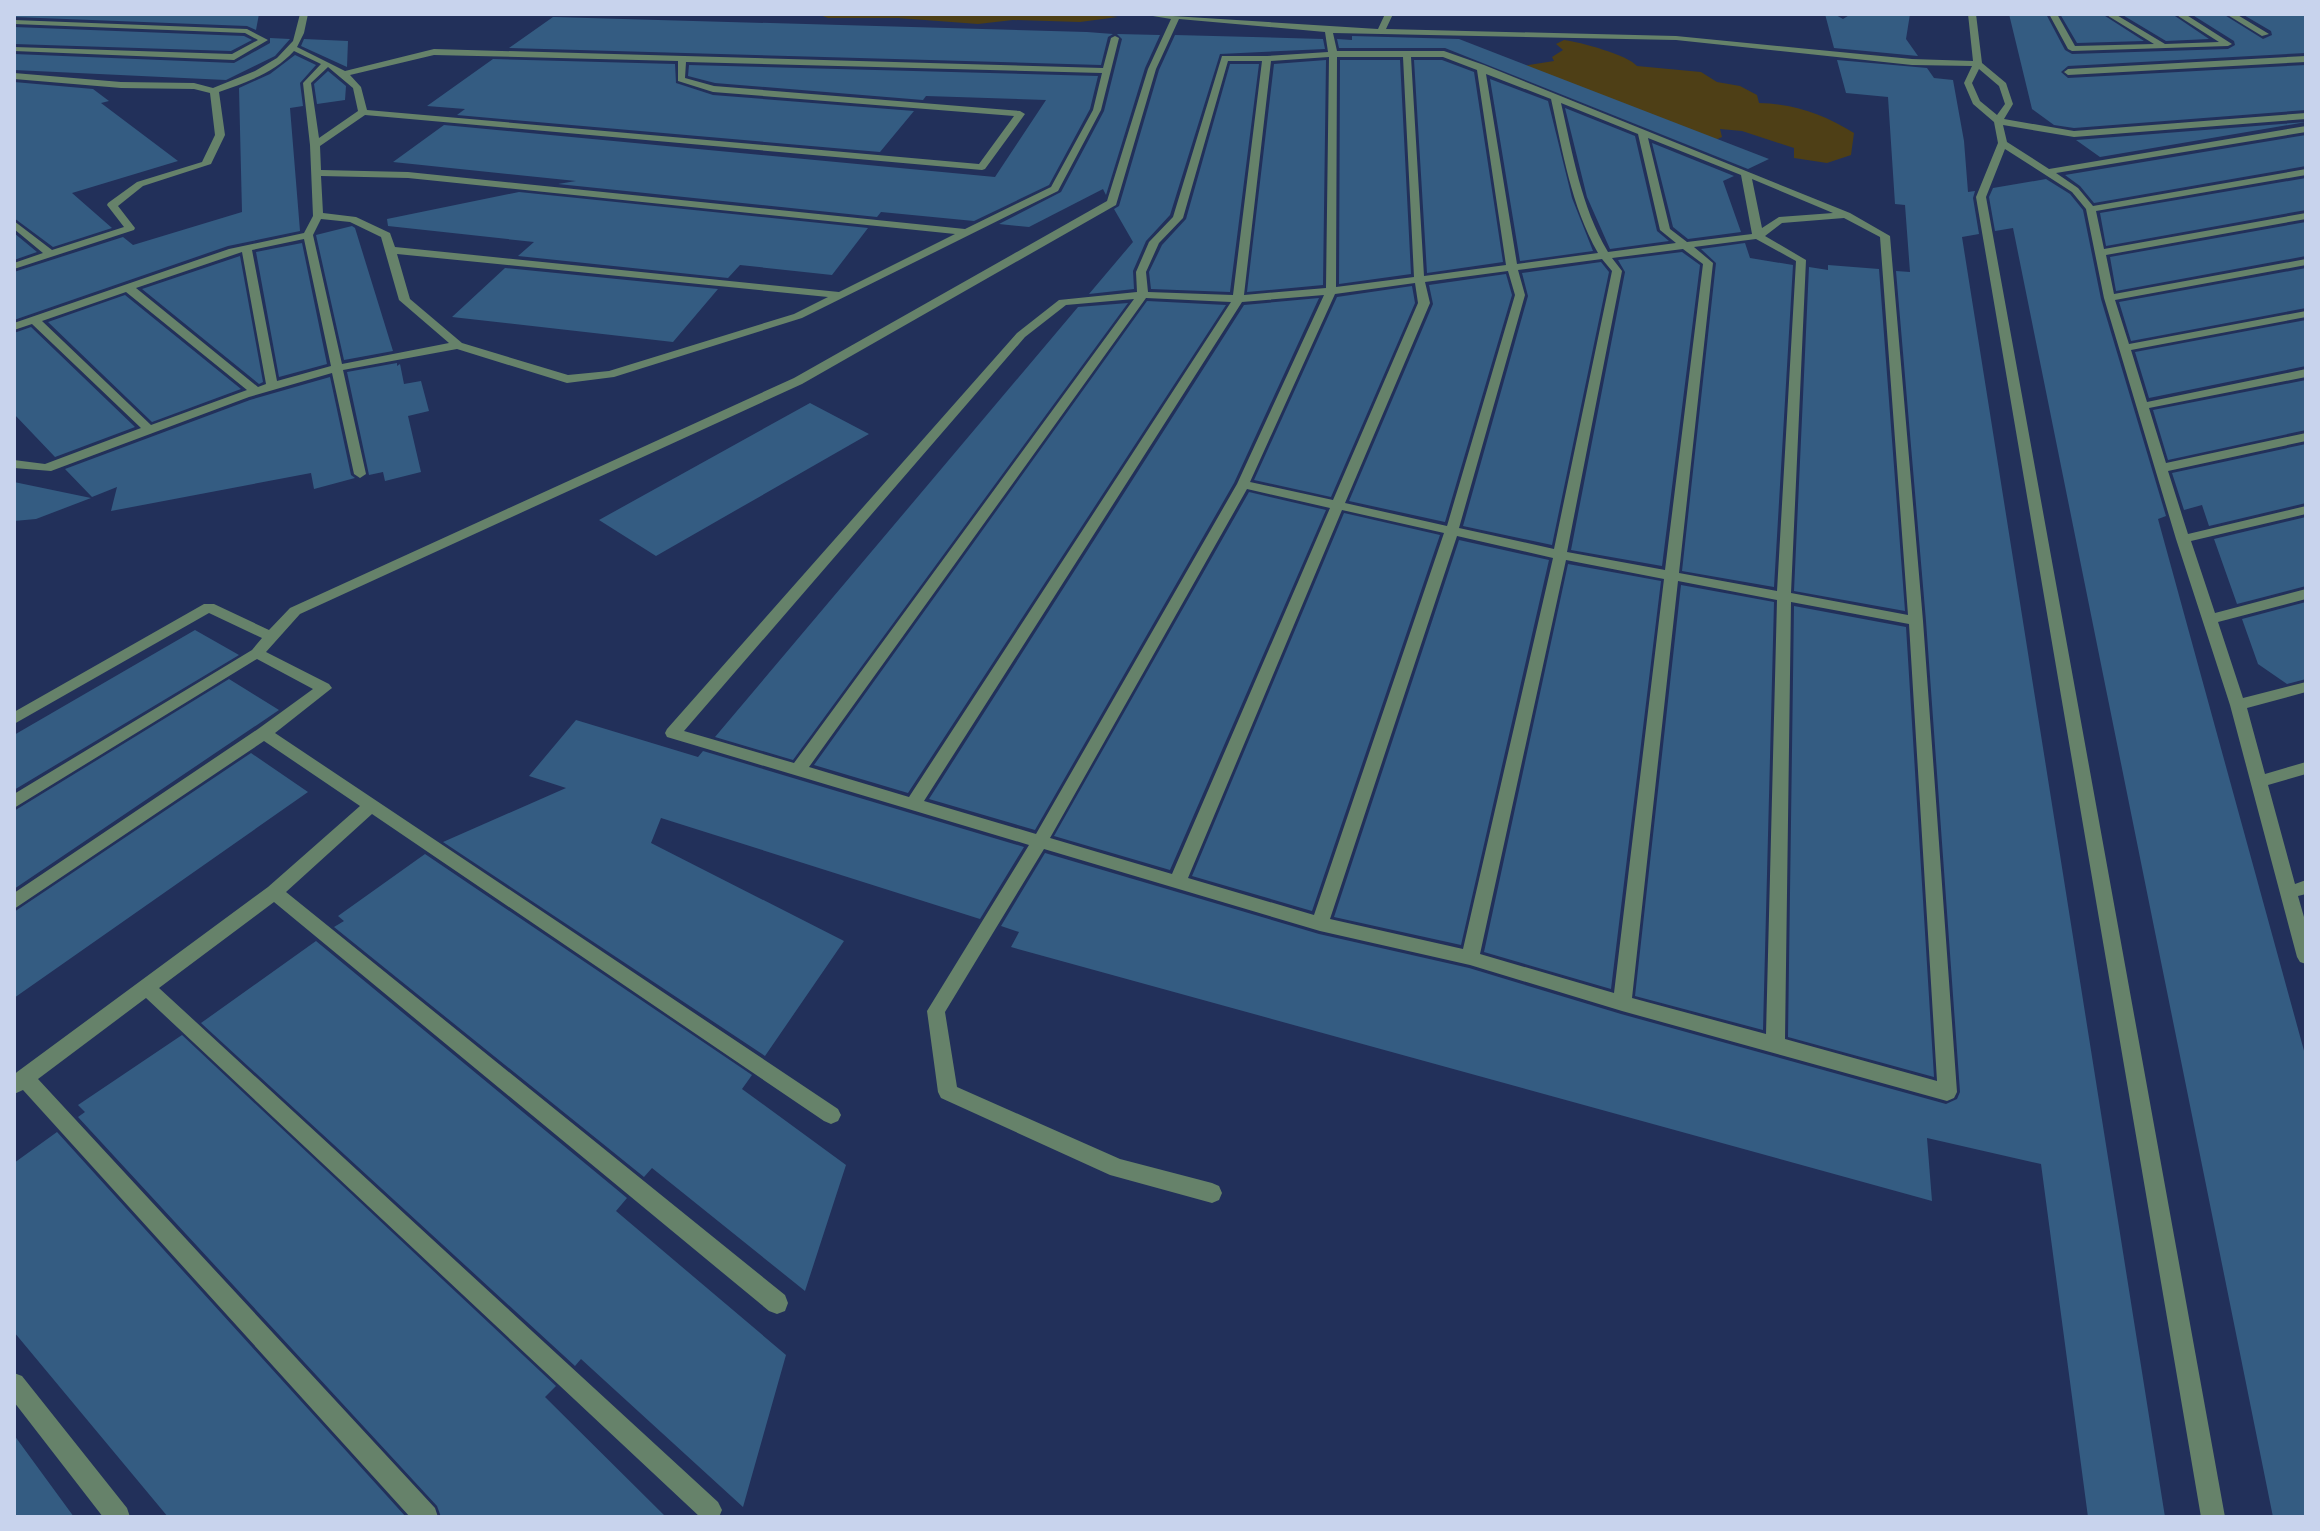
<svg xmlns="http://www.w3.org/2000/svg" width="2320" height="1531" viewBox="0 0 2320 1531" font-family="'Sofia Sans Condensed',sans-serif">
  <style>
    .green { fill: #4e3f16 }
    .building { fill: #345c82 }
    .lines { fill: none; stroke-linecap: round; stroke-linejoin: round }
    .lane { fill: #66826a; fill-rule: evenodd }
  </style>
  <rect width="100%" height="100%" fill="#22305a"/>
  <path class="green" d="M 774,14 L 1095,14 L 1118,17 L 1080,22 L 1013,20 L 978,24 L 898,18 L 828,18 L 817,14 Z
    M 1564,40 C 1580,42 1628,55 1637,66 L 1701,72 L 1717,82 L 1740,86 L 1757,95 L 1759,103 C 1795,104 1823,114 1854,133 L 1851,155 L 1827,163 L 1794,158 L 1794,148 L 1742,131 L 1720,129 L 1722,137 L 1709,143 L 1523,66 L 1554,61 L 1552,57 L 1563,50 L 1556,44 Z"/>
  <path class="building" d="M 14,14 L 259,14 L 256,30 L 247,26 L 14,17 Z
    M 1825,14 L 1834,14 L 1843,19 L 1851,14 L 1910,14 L 1906,39 L 1918,56 L 1834,48 Z
    M 2009,14 L 2046,14 L 2065,50 L 2072,54 L 2228,49 L 2235,45 L 2234,41 L 2191,14 L 2223,14 L 2263,39 L 2272,35 L 2271,31 L 2242,14 L 2306,14 L 2306,53 L 2068,66 L 2061,72 L 2068,78 L 2306,65 L 2306,110 L 2074,128 L 2054,125 L 2032,109 Z
    M 2060,14 L 2102,14 L 2144,41 L 2077,43 Z
    M 2121,14 L 2172,14 L 2209,39 L 2166,41 Z
    M 553,17 L 1087,32 L 1113,34 L 1108,37 L 1101,65 L 509,48 Z
    M 14,27 L 244,36 L 252,40 L 231,51 L 14,44 Z
    M 1117,34 L 1160,35 L 1145,68 L 1106,195 L 1103,189 L 1029,227 L 999,224 L 1061,192 L 1104,111 L 1122,39 Z
    M 1175,35 L 1323,39 L 1325,49 L 1220,54 L 1170,215 L 1146,241 L 1133,271 L 1134,289 L 1089,294 L 1133,242 L 1114,209 L 1119,206 L 1159,70 Z
    M 1352,36 L 1459,39 L 1769,159 L 1748,169 L 1445,48 L 1339,48 L 1337,39 L 1352,40 Z
    M 270,38 L 290,39 L 275,56 L 226,80 L 14,70 L 14,54 L 234,63 L 270,43 Z
    M 304,39 L 348,41 L 347,67 L 301,46 Z
    M 295,55 L 316,65 L 300,83 L 303,106 L 290,108 L 300,231 L 228,246 L 14,320 L 14,272 L 123,237 L 133,245 L 242,212 L 239,88 L 270,74 Z
    M 493,59 L 675,64 L 676,83 L 713,95 L 914,111 L 880,152 L 457,115 L 465,109 L 427,106 Z
    M 1326,60 L 1323,285 L 1247,292 L 1274,64 Z
    M 1340,60 L 1400,60 L 1411,274 L 1339,284 Z
    M 1414,60 L 1442,60 L 1474,72 L 1503,262 L 1427,273 Z
    M 1837,60 L 1927,68 L 1934,78 L 1953,80 L 1964,141 L 1968,192 L 1975,191 L 1973,198 L 1979,234 L 1962,237 L 2165,1517 L 2088,1517 L 2041,1164 L 1927,1138 L 1932,1201 L 1011,947 L 1019,932 L 1001,926 L 1045,853 L 1319,934 L 1469,968 L 1621,1014 L 1946,1104 L 1957,1099 L 1960,1092 L 1926,621 L 1896,271 L 1910,272 L 1905,205 L 1895,204 L 1888,97 L 1846,93 Z
    M 1230,64 L 1259,64 L 1230,292 L 1151,289 L 1149,272 L 1162,245 L 1186,219 Z
    M 689,65 L 1098,76 L 1090,109 L 1049,185 L 974,221 L 881,212 L 877,217 L 558,184 L 576,181 L 393,162 L 444,125 L 995,177 L 1046,100 L 926,96 L 923,100 L 715,83 L 688,76 Z
    M 328,71 L 346,86 L 345,100 L 317,104 L 314,84 Z
    M 1490,79 L 1548,101 L 1572,198 L 1593,251 L 1520,261 Z
    M 14,82 L 93,89 L 109,101 L 101,103 L 178,161 L 72,193 L 112,228 L 53,247 L 14,218 Z
    M 1565,108 L 1635,136 L 1657,231 L 1669,241 L 1610,249 L 1587,197 Z
    M 2306,122 L 2100,157 L 2076,140 Z
    M 2306,135 L 2306,166 L 2094,203 L 2080,186 L 2065,175 Z
    M 1652,143 L 1734,176 L 1723,181 L 1741,232 L 1688,239 L 1673,227 Z
    M 2306,178 L 2306,210 L 2106,246 L 2100,213 Z
    M 2046,179 L 2070,194 L 2083,210 L 2101,299 L 2166,516 L 2158,519 L 2306,1058 L 2306,1517 L 2273,1517 L 2013,228 L 1995,231 L 1989,197 L 1993,188 Z
    M 519,192 L 868,228 L 832,275 L 740,265 L 728,278 L 518,256 L 534,242 L 388,226 L 387,219 Z
    M 2306,222 L 2306,256 L 2116,291 L 2110,257 Z
    M 352,226 L 355,228 L 393,351 L 344,360 L 316,235 Z
    M 14,233 L 37,252 L 14,260 Z
    M 302,243 L 327,364 L 279,377 L 256,252 Z
    M 1745,243 L 1750,258 L 1793,265 L 1774,587 L 1682,571 L 1716,263 L 1701,249 Z
    M 1682,252 L 1700,265 L 1662,566 L 1571,550 L 1625,272 L 1618,260 Z
    M 240,256 L 263,382 L 259,384 L 142,289 Z
    M 1601,262 L 1609,272 L 1552,545 L 1463,526 L 1528,296 L 1522,273 Z
    M 1828,265 L 1879,269 L 1905,611 L 1794,591 L 1809,267 L 1828,270 Z
    M 505,268 L 718,289 L 673,342 L 452,317 Z
    M 2306,268 L 2306,308 L 2131,341 L 2119,302 Z
    M 1506,274 L 1512,295 L 1445,522 L 1349,501 L 1433,304 L 1429,285 Z
    M 1412,286 L 1415,303 L 1331,497 L 1254,480 L 1337,297 Z
    M 125,295 L 241,389 L 152,422 L 48,322 Z
    M 1319,298 L 1234,483 L 1035,830 L 929,799 L 1244,305 Z
    M 1147,301 L 1226,305 L 908,793 L 814,765 Z
    M 1128,303 L 793,760 L 715,737 L 1078,307 Z
    M 2306,320 L 2306,366 L 2149,398 L 2135,352 Z
    M 31,327 L 135,427 L 55,457 L 14,414 L 14,333 Z
    M 397,363 L 397,366 L 400,364 L 404,384 L 421,381 L 429,411 L 408,416 L 421,472 L 385,481 L 383,472 L 369,475 L 347,372 Z
    M 330,377 L 351,475 L 355,478 L 314,489 L 311,473 L 111,511 L 117,487 L 92,497 L 65,469 L 250,400 Z
    M 2306,380 L 2306,430 L 2168,460 L 2153,410 Z
    M 810,403 L 869,434 L 656,556 L 599,520 Z
    M 2306,444 L 2306,503 L 2209,526 L 2202,505 L 2184,510 L 2172,473 Z
    M 14,482 L 91,498 L 36,519 L 14,521 Z
    M 1249,492 L 1326,510 L 1170,870 L 1054,836 Z
    M 1344,513 L 1440,535 L 1312,911 L 1192,876 Z
    M 2306,517 L 2306,586 L 2237,604 L 2214,539 Z
    M 1459,540 L 1549,560 L 1461,945 L 1334,917 Z
    M 1568,564 L 1661,581 L 1611,989 L 1484,952 Z
    M 1681,585 L 1774,602 L 1763,1030 L 1635,996 Z
    M 2306,602 L 2306,679 L 2287,684 L 2258,664 L 2242,619 Z
    M 1794,606 L 1906,627 L 1934,1077 L 1788,1037 Z
    M 195,630 L 239,655 L 14,790 L 14,735 Z
    M 229,679 L 279,710 L 14,889 L 14,811 Z
    M 576,720 L 698,757 L 703,751 L 1024,847 L 980,919 L 661,818 L 651,843 L 844,941 L 765,1056 L 443,842 L 566,788 L 529,776 Z
    M 251,753 L 308,792 L 14,998 L 14,912 Z
    M 425,854 L 752,1075 L 742,1089 L 846,1165 L 805,1291 L 652,1168 L 644,1177 L 334,927 L 344,921 L 338,916 Z
    M 316,941 L 627,1198 L 616,1211 L 786,1355 L 743,1507 L 581,1359 L 575,1366 L 201,1023 Z
    M 182,1035 L 556,1386 L 545,1397 L 666,1517 L 441,1517 L 437,1506 L 78,1117 L 85,1112 L 78,1105 Z
    M 57,1132 L 406,1517 L 168,1517 L 14,1332 L 14,1163 Z
    M 14,1435 L 74,1517 L 14,1517 Z"/>
  <g class="lines">
    <path class="lane" d="M 300,14 L 308,14 L 304,33 L 297,47 L 345,71 L 434,49 L 1103,68 L 1111,38 L 1115,36 L 1119,38 L 1101,110 L 1058,191 L 802,318 L 614,377 L 567,383 L 457,349 L 343,370 L 366,474 L 360,478 L 354,474 L 332,373 L 249,397 L 51,471 L 14,468 L 14,460 L 45,464 L 141,428 L 32,324 L 14,330 L 14,323 L 229,249 L 304,233 L 313,216 L 310,145 L 303,83 L 321,64 L 294,51 C 274,73 245,83 219,92 L 225,135 L 211,164 L 143,186 L 118,206 L 135,228 L 134,230 L 14,269 L 14,263 L 43,253 L 14,229 L 14,221 L 52,250 L 124,227 L 107,205 L 108,203 L 137,182 L 202,162 L 215,135 L 210,93 L 194,89 L 121,88 L 14,79 L 14,73 L 121,82 L 194,83 L 213,88 L 255,71 L 277,58 L 293,41 ZM 434,55 L 678,61 L 678,81 L 713,92 L 1014,116 L 979,164 L 367,110 L 361,87 L 350,75 ZM 686,62 L 1102,73 L 1093,110 L 1051,187 L 965,229 L 408,172 L 321,170 L 320,146 L 365,115 L 982,170 L 985,169 L 1025,114 L 1020,111 L 714,86 L 685,78 ZM 328,67 L 353,88 L 358,111 L 319,138 L 311,83 ZM 321,176 L 408,178 L 955,234 L 839,292 L 395,247 L 390,233 L 356,217 L 323,213 ZM 321,219 L 350,222 L 381,237 L 399,300 L 449,343 L 342,364 L 313,235 ZM 304,239 L 331,366 L 277,381 L 252,250 ZM 242,252 L 266,384 L 258,387 L 136,288 ZM 397,254 L 828,297 L 794,314 L 609,371 L 568,375 L 462,343 L 410,299 ZM 126,292 L 247,390 L 151,425 L 42,321 Z
      M 1141,14 L 1378,29 L 1385,14 L 1393,14 L 1386,29 L 1676,36 L 1912,59 L 1973,61 L 1968,14 L 1976,14 L 1982,63 L 2006,83 L 2013,104 L 2004,119 L 2074,131 L 2306,113 L 2306,119 L 2074,137 L 2003,125 L 2007,142 L 2049,169 L 2306,126 L 2306,132 L 2056,173 L 2078,188 L 2093,206 L 2306,169 L 2306,175 L 2096,211 L 2104,249 L 2306,213 L 2306,219 L 2106,255 L 2114,294 L 2306,259 L 2306,265 L 2115,300 L 2129,344 L 2306,311 L 2306,317 L 2131,350 L 2147,402 L 2306,369 L 2306,377 L 2149,408 L 2166,463 L 2306,433 L 2306,441 L 2168,471 L 2188,534 L 2306,506 L 2306,514 L 2191,541 L 2215,613 L 2306,589 L 2306,599 L 2218,622 L 2243,698 L 2306,682 L 2306,692 L 2247,708 L 2265,774 L 2306,762 L 2306,774 L 2268,785 L 2295,884 L 2306,880 L 2306,894 L 2298,896 L 2306,924 L 2306,964 L 2300,962 L 2297,957 L 2230,705 L 2176,539 L 2104,298 L 2086,209 L 2072,192 L 2005,149 L 1986,197 L 2225,1517 L 2201,1517 L 1976,197 L 1998,143 L 1994,122 L 1973,104 L 1964,83 L 1972,66 L 1912,65 L 1676,40 L 1333,33 L 1337,51 L 1444,51 L 1484,65 L 1850,213 L 1890,236 L 1923,621 L 1957,1092 L 1954,1098 L 1947,1101 L 1622,1011 L 1470,965 L 1320,931 L 1044,849 L 945,1012 L 957,1087 L 1120,1159 L 1212,1183 L 1219,1186 L 1222,1193 L 1219,1200 L 1212,1203 L 1110,1175 L 941,1098 L 938,1092 L 927,1011 L 1029,845 L 667,737 L 665,733 L 667,729 L 1017,333 L 1059,300 L 1137,292 L 1136,272 L 1149,242 L 1173,217 L 1222,56 L 1267,56 L 1328,52 L 1325,32 L 1179,19 L 1156,69 L 1116,205 L 802,384 L 300,614 L 266,652 L 329,684 L 332,688 L 275,733 L 838,1109 L 841,1115 L 838,1121 L 831,1124 L 824,1121 L 372,814 L 286,892 L 785,1295 L 788,1303 L 785,1311 L 777,1314 L 769,1311 L 274,902 L 159,988 L 718,1502 L 722,1510 L 719,1517 L 700,1517 L 146,998 L 38,1079 L 435,1508 L 438,1517 L 410,1517 L 23,1090 L 14,1094 L 14,1075 L 17,1072 L 268,887 L 360,806 L 264,741 L 14,909 L 14,893 L 258,729 L 313,689 L 257,659 L 14,808 L 14,794 L 252,650 L 262,638 L 209,613 L 14,724 L 14,712 L 204,604 L 214,604 L 269,630 L 290,608 L 794,378 L 1107,201 L 1148,69 L 1171,19 ZM 1329,57 L 1326,288 L 1244,295 L 1271,61 ZM 1337,57 L 1403,57 L 1414,277 L 1336,287 ZM 1411,57 L 1443,57 L 1477,70 L 1506,265 L 1424,276 ZM 1228,61 L 1262,61 L 1233,295 L 1148,292 L 1146,272 L 1159,243 L 1183,218 ZM 1979,69 L 1999,86 L 2005,104 L 1997,115 L 1980,101 L 1972,83 ZM 1486,74 L 1551,99 C 1563,153 1571,205 1598,253 L 1517,264 ZM 1561,103 L 1638,134 L 1660,230 L 1676,243 L 1608,252 C 1581,206 1573,155 1561,103 ZM 1648,138 L 1741,175 L 1752,234 L 1687,242 L 1670,229 ZM 1752,179 L 1833,213 L 1779,217 L 1762,228 ZM 1844,218 L 1880,237 L 1908,615 L 1791,593 L 1806,260 L 1765,236 L 1782,223 ZM 1756,239 L 1796,261 L 1777,591 L 1679,573 L 1713,263 L 1694,247 ZM 1683,249 L 1703,264 L 1665,570 L 1567,552 L 1622,271 L 1612,258 ZM 1602,259 L 1612,271 L 1554,549 L 1459,528 L 1525,295 L 1518,270 ZM 1508,271 L 1515,295 L 1447,526 L 1345,503 L 1430,303 L 1425,282 ZM 1415,283 L 1418,303 L 1333,500 L 1250,482 L 1335,294 ZM 1324,295 L 1237,484 L 1036,834 L 924,801 L 1242,302 ZM 1146,298 L 1231,302 L 909,797 L 809,767 ZM 1134,299 L 794,763 L 684,731 L 1025,337 L 1066,305 ZM 1247,489 L 1330,508 L 1172,874 L 1050,838 ZM 1342,510 L 1444,533 L 1314,915 L 1188,878 ZM 1457,536 L 1553,558 L 1463,949 L 1330,919 ZM 1566,560 L 1664,579 L 1614,993 L 1480,954 ZM 1678,581 L 1777,600 L 1766,1034 L 1632,998 ZM 1791,602 L 1909,624 L 1937,1081 L 1785,1039 Z
      M 1837,14 L 1848,14 L 1844,16 Z
      M 2049,14 L 2057,14 L 2075,46 L 2154,44 L 2105,14 L 2115,14 L 2165,44 L 2219,42 L 2175,14 L 2185,14 L 2232,44 L 2228,46 L 2072,51 L 2068,49 Z
      M 2226,14 L 2236,14 L 2269,34 L 2262,36 Z
      M 14,20 L 247,29 L 268,40 L 234,60 L 14,51 L 14,47 L 232,54 L 258,40 L 245,33 L 14,24 Z
      M 2306,56 L 2306,62 L 2068,75 L 2064,72 L 2068,69 Z
      M 14,1373 L 22,1376 L 127,1508 L 130,1517 L 103,1517 L 14,1402 Z"/>
  </g>
  <rect width="2320" height="1531" fill="none" stroke="#c8d3ed" stroke-width="32"/>
</svg>
